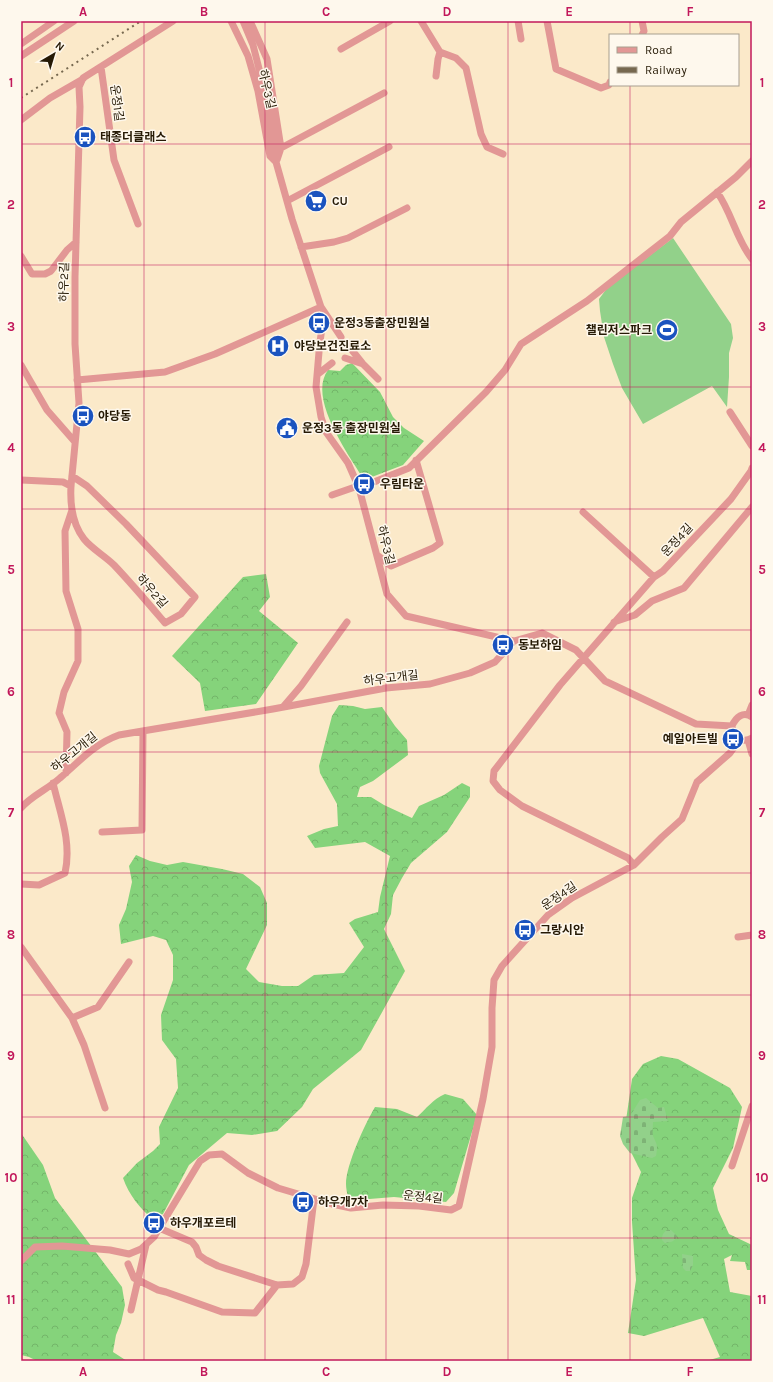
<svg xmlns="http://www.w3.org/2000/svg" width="773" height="1382" viewBox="0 0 773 1382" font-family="Karla,'Noto Sans KR',sans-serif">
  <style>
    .forest { fill: url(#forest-crowns) }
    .cemetery { fill: url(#cemetery-stones) }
    .pitch { fill: #92d18a }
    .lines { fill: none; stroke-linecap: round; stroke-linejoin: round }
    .minor { stroke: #e29795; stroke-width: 7 }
    .rail { stroke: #76684f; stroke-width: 2; stroke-dasharray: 2 4; stroke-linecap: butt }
    .grid { fill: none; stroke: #c2185b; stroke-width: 1; stroke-opacity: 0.55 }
    .labels { text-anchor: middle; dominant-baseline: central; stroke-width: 3; stroke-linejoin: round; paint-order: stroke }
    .street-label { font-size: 12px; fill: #261a05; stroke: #fef8ed }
    .poi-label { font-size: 12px; font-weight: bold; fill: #261a05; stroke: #fef8ed; text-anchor: start }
    .neatline { fill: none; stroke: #c2185b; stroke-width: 1.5 }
    .grid-label { font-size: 13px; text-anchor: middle; font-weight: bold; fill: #c2185b }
  </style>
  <defs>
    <pattern id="forest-crowns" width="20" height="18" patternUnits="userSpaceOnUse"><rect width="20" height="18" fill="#85d37b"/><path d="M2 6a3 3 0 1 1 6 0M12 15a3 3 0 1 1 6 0" fill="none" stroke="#73b569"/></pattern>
    <pattern id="cemetery-stones" width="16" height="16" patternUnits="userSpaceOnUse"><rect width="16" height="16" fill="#92d18a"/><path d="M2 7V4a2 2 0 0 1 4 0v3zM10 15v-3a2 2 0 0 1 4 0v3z" fill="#7eb376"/></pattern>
  </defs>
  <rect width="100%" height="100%" fill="#fbe9c9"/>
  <path class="forest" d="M 352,363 L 380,392 L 393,417 L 404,428 L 424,441 L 403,465 L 364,480 C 349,455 307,398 328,370 L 340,371 L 346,365 Z
    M 266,574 L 270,597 L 259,611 L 298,643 L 256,704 L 205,711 L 200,683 L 172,656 L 243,577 Z
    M 339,705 L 353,706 L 365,709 L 382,707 L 395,726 L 407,740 L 408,755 L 373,781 L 360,787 L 357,797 L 371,797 L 384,805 L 412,818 L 419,806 L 444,795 L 462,783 L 470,787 L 470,797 L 447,832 L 411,863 L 402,878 L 393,895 L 391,914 L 384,929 L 405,971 L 361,1050 L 313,1089 L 302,1107 L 277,1131 L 252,1135 L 227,1133 L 189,1165 L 163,1214 L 154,1220 C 140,1209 129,1195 123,1178 L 137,1163 L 153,1151 L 160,1144 L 159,1127 L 178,1088 L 176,1059 L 162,1040 L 161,1015 L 173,980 L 173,955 L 166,940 L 153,936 L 121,944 L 119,925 L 126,909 L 132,882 L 129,866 L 136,855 L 150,861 L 167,865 L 183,862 L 222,869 L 243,874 L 260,887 L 267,903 L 267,925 L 246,969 L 259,982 L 282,986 L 298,986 L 314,975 L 344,973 L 364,947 L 349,923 L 355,919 L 378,912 L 380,897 L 390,856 L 365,842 L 315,848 L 307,836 L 324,829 L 338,826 L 337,804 L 320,773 L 319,766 L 332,716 Z
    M 661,1056 L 678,1059 L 730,1088 L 742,1107 L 733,1148 L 713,1188 L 718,1210 L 729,1234 L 752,1245 L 752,1270 L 747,1270 L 745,1262 L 730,1261 L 732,1255 L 724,1259 L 730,1292 L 752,1296 L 752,1361 L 706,1361 L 720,1357 L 703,1318 L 644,1336 L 628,1333 L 636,1280 L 632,1222 L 632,1198 L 641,1172 L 629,1148 L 624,1134 L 632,1079 L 643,1064 Z
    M 445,1094 L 463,1099 L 477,1115 L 454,1193 L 446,1202 L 394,1197 L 357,1200 L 348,1197 C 347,1193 346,1188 346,1184 C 346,1165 365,1124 375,1107 L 397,1109 L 417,1117 C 427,1108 432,1100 445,1094 Z
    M 21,1133 L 43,1165 L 55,1198 L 122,1287 L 125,1305 L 121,1323 L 116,1335 L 113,1352 L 127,1361 L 37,1361 L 29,1357 L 21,1355 Z"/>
  <path class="cemetery" d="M 646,1098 L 658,1108 L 664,1107 L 668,1121 L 653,1122 C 653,1126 652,1132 653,1136 C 657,1145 658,1145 656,1156 L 652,1158 L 630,1153 L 623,1144 L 620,1136 L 623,1117 L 630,1116 L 640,1100 Z
    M 667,1230 L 671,1230 L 677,1236 C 675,1242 670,1242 665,1243 L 662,1240 C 662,1235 663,1233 667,1230 Z
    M 682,1254 L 693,1256 L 693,1265 L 690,1271 L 686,1271 L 683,1268 Z"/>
  <path class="pitch" d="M 673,238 L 731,324 L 733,338 L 729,353 L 729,377 L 727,407 L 712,386 L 643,424 L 622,388 L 613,364 L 604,337 L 600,311 L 599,299 L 608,287 Z"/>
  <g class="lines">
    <path class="minor" d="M 231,21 L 248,56 L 258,91 L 270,156 L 276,162
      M 243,21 L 253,45 L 268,104 L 276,162 L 292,219 L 321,307 L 341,337
      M 250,21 L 267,59 L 281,148 L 277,160
      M 421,21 L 440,52
      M 518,21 L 521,39
      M 547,21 L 556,69 L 601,88 L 609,85 L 610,82
      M 642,35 L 644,31 L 642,21
      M 21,44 L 54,21
      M 341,49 L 390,21
      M 21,56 L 74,21
      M 101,67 L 114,160 L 138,224
      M 436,76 L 438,59 L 440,52 L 456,58 L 466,68 L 481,134 L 487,147 L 503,154
      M 21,120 L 50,98 L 83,79
      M 281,148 L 384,93
      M 717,192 C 732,213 736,239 752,259
      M 287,201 L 389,147
      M 301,247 L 334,242 L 348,238 L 407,208
      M 21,256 L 32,274 L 45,274 L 51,271 L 67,250 L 76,242
      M 320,342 L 324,313
      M 347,344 L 363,364 L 378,379
      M 319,352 L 316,387 L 321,417 L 326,432 L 348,463 L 359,488 L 387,594 L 406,616 L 514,641
      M 345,358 L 363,364
      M 21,365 L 47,410 L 75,442
      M 318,374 L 332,363
      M 77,380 L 165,372 L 215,354 L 321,307
      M 730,412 L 752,446
      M 72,476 L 87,486 L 126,524 L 195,597 L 181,614 L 165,623 C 148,603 132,584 114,565 C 105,556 92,549 84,539 C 73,525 70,504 71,486 L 79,403 L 75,344 L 75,277 L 80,107 L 79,87 L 83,78 L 173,21
      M 21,480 L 63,482 L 71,486
      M 332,495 L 355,487 L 359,488 L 409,468 L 486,392 L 505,370 L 521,344 L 587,301 L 670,236 L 681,222 L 736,177 L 752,161
      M 583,512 L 654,577
      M 377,555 L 391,566 L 433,548 L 440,543 L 416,460
      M 614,622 L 635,615 L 652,601 L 684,588 L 752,507
      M 283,707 L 301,686 L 347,622
      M 748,715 L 752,705
      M 732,726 C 733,737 742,744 752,738
      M 732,726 C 736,717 743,711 752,717
      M 748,740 L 752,754
      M 66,773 L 67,732 L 59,713 L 64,692 L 78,661 L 78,629 L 66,591 L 65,531 L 72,510
      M 21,808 C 31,796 48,789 60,778 C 80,761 94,744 119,735 L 273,709 L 386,688 L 430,684 L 470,673 L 495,662 L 514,641 L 542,633 L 576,650 L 605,681 L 696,724 L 732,726
      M 102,832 L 142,830 L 143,731
      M 634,865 L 628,858 L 522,806 L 500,790 L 493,781 L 494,771 L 560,685 L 654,577 L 663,571 L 731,499 L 751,471 L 752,468
      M 21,884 L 39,885 L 65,873 C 72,842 60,813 53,783
      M 738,937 L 752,935
      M 21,947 L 72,1018 L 84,1045 L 105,1108
      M 72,1018 L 98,1007 L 129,962
      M 732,1166 L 752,1106
      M 159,1228 L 192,1242 L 196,1247 L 199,1255 L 206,1260 L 218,1266 L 277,1285 L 293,1284 L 302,1277 L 306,1264 L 314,1199
      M 21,1261 L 35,1247 L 62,1246 L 110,1250 L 129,1254 L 141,1249 L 154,1237 L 200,1161 L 209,1155 L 222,1154 L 248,1173 L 278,1188 L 332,1204 L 351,1208 L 383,1205 L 419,1206 L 451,1210 L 459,1206 L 483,1099 L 492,1047 L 492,1008 L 494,980 L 502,966 L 548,915 L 572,898 L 634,865 L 662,837 L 682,819 L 697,782 L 730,753 L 740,739
      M 128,1264 L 134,1278 L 158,1290 L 166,1292 L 222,1312 L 255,1313 L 277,1285
      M 131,1310 L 146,1245"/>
    <path class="rail" d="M 21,98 L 141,21"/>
  </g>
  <path class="grid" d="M 144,21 L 144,1361M 265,21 L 265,1361M 386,21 L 386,1361M 508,21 L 508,1361M 630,21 L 630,35M 630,85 L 630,1361M 21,144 L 752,144M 21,265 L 752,265M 21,387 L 752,387M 21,509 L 752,509M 21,630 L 752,630M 21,752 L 752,752M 21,873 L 752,873M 21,995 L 752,995M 21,1117 L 752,1117M 21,1238 L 752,1238"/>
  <defs>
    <g id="bus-disc" transform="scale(1.15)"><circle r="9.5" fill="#1a53bf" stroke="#fef8ed"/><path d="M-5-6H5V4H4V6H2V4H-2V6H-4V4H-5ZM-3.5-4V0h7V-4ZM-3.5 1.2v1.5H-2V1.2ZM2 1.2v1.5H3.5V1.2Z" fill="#fff"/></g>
    <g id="supermarket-disc" transform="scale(1.15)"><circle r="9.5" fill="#1a53bf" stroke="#fef8ed"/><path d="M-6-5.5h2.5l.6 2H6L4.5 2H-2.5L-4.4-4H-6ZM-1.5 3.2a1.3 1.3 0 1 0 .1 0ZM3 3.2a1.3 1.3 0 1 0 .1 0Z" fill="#fff"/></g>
    <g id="stadium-disc" transform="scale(1.15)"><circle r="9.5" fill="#1a53bf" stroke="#fef8ed"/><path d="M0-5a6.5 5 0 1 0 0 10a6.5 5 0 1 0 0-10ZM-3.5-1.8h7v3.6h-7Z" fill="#fff"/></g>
    <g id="hospital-disc" transform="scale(1.15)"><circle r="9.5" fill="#1a53bf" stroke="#fef8ed"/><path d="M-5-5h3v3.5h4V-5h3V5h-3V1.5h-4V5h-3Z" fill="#fff"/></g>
    <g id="civic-disc" transform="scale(1.15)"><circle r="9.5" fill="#1a53bf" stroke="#fef8ed"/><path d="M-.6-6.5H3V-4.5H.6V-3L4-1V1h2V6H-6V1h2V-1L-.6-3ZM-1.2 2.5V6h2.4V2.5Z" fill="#fff"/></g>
  </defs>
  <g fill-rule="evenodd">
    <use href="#bus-disc" x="85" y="137"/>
    <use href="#supermarket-disc" x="316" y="201"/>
    <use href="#bus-disc" x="319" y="323"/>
    <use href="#stadium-disc" x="667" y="330"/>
    <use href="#hospital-disc" x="278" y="346"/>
    <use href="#bus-disc" x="83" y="416"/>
    <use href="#civic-disc" x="287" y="428"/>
    <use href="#bus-disc" x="364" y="484"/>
    <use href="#bus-disc" x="503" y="645"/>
    <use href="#bus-disc" x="733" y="739"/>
    <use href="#bus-disc" x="525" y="930"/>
    <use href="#bus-disc" x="303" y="1202"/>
    <use href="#bus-disc" x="154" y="1223"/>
  </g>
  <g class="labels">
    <g class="street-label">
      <text transform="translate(267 89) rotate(77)">하우3길</text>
      <text transform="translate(117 103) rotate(82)">운정1길</text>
      <text transform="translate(64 282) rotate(-89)">하우2길</text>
      <text transform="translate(677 540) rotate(-47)">운정4길</text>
      <text transform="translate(386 545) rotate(76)">하우3길</text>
      <text transform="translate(152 591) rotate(49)">하우2길</text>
      <text transform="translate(391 678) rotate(-7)">하우고개길</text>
      <text transform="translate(74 752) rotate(-39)">하우고개길</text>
      <text transform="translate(559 896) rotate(-34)">운정4길</text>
      <text transform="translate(423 1197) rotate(5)">운정4길</text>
    </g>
    <g class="poi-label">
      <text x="100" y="137">태종더클래스</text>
      <text x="332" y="201">CU</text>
      <text x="334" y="323">운정3동출장민원실</text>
      <text x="652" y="330" text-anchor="end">챌린저스파크</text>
      <text x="294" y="346">야당보건진료소</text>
      <text x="98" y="416">야당동</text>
      <text x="302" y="428">운정3동 출장민원실</text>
      <text x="380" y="484">우림타운</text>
      <text x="518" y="645">동보하임</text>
      <text x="718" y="739" text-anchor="end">예일아트빌</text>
      <text x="540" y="930">그랑시안</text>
      <text x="318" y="1202">하우개7차</text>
      <text x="170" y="1223">하우개포르테</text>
    </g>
  </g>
  <rect width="773" height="1382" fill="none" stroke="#fef8ed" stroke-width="44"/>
  <rect x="609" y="34" width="130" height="52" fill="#fef8ed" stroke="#a89f90"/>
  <rect x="617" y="47" width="20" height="6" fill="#e29795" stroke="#a89f90"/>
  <text x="645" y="54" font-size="12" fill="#261a05">Road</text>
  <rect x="617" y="67" width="20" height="6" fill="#76684f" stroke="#a89f90"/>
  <text x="645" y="74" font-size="12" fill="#261a05">Railway</text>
  <g transform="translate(54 54) rotate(38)" stroke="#fef8ed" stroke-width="3" paint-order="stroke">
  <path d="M0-3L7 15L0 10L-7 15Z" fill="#261a05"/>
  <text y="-6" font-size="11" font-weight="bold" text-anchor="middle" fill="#261a05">N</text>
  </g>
  <rect x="22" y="22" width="729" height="1338" class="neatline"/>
  <g class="grid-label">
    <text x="83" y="16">A</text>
    <text x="204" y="16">B</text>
    <text x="326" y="16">C</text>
    <text x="447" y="16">D</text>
    <text x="569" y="16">E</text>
    <text x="690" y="16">F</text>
    <text x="11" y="87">1</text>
    <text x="762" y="87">1</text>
    <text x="11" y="209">2</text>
    <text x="762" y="209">2</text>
    <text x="11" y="331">3</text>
    <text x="762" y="331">3</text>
    <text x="11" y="452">4</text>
    <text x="762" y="452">4</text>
    <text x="11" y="574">5</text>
    <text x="762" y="574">5</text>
    <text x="11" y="696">6</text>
    <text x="762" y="696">6</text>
    <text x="11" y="817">7</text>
    <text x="762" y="817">7</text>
    <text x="11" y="939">8</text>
    <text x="762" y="939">8</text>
    <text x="11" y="1060">9</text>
    <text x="762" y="1060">9</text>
    <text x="11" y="1182">10</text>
    <text x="762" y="1182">10</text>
    <text x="11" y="1304">11</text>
    <text x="762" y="1304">11</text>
    <text x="83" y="1376">A</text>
    <text x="204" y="1376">B</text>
    <text x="326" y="1376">C</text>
    <text x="447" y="1376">D</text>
    <text x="569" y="1376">E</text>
    <text x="690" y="1376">F</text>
  </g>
</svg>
